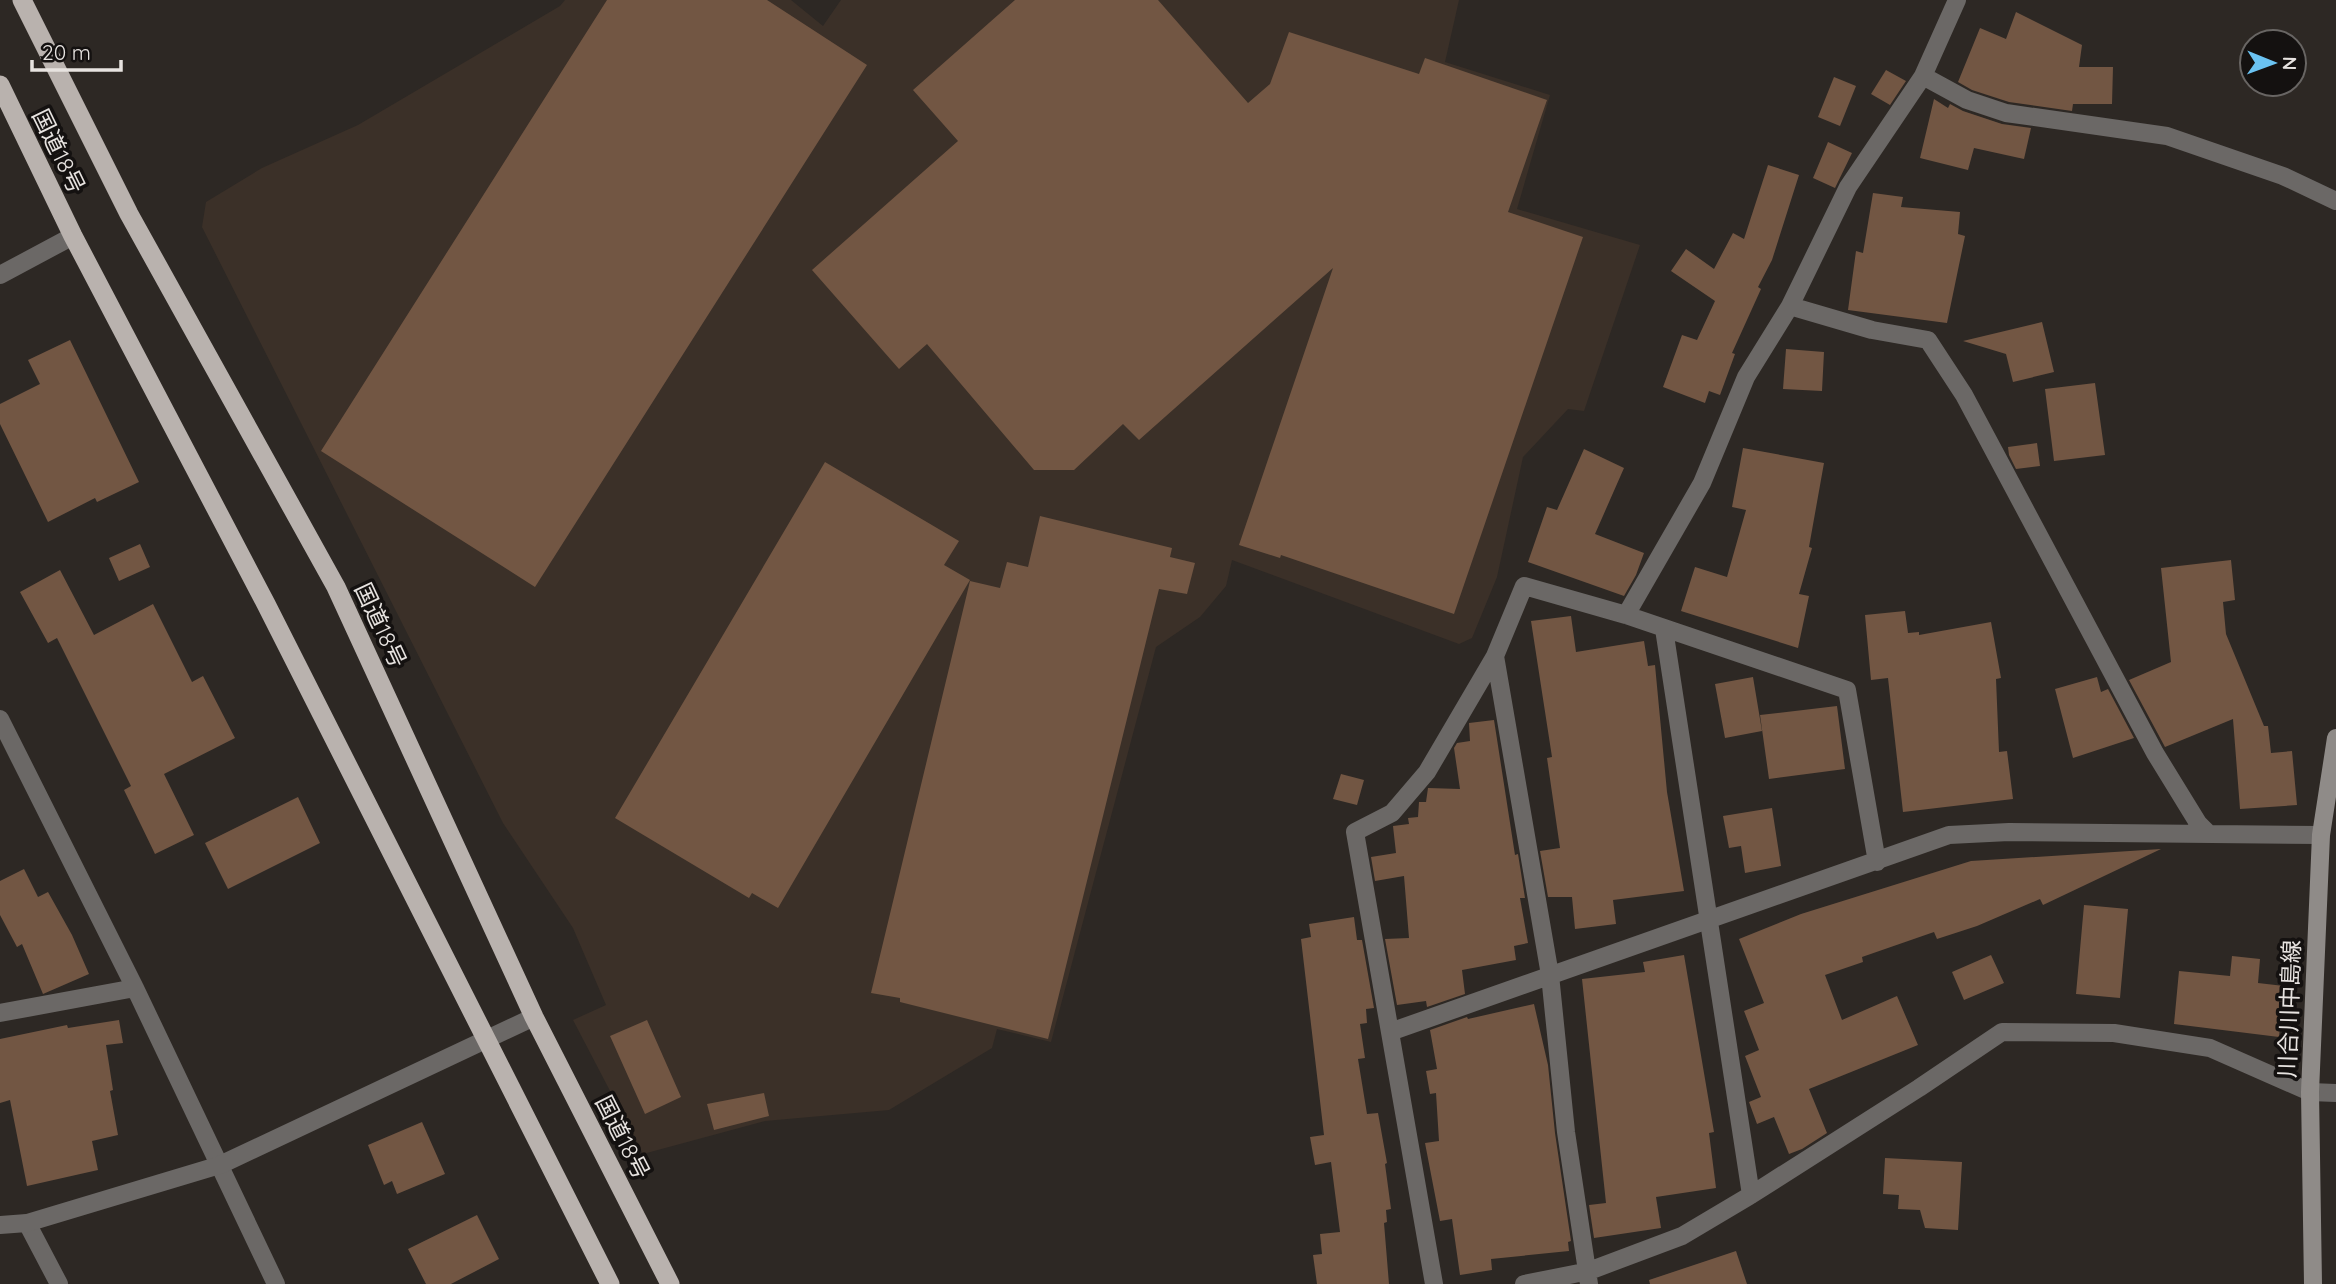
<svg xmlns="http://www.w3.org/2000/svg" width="2336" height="1284" viewBox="0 0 2336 1284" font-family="Quicksand,'Noto Sans JP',sans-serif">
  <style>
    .built { fill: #3b3028 }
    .building { fill: #725643 }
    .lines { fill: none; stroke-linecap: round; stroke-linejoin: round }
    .minor { stroke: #6b6866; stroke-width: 18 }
    .tertiary { stroke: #6b6866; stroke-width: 18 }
    .secondary { stroke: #8f8b88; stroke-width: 18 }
    .trunk { stroke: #b9b2ae; stroke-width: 19 }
    .labels { text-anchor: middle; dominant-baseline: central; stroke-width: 7; stroke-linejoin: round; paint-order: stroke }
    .street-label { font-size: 23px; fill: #e7e3e0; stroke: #141110 }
  </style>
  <rect width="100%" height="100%" fill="#2d2824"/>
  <path class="built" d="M 565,0 L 791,0 L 823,26 L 841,0 L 1459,0 L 1445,62 L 1550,95 L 1517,209 L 1640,245 L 1584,411 L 1568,409 L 1523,457 L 1497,577 L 1472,638 L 1459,644 L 1232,560 L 1226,586 L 1200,617 L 1156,647 L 1051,1042 L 997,1029 L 992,1048 L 889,1110 L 765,1121 L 643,1154 L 573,1020 L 606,1005 L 573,928 L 503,823 L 202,227 L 206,202 L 262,168 L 358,125 L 560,6 Z"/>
  <path class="building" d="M 607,0 L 767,0 L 867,65 L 535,587 L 321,451 Z
    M 1015,0 L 1158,0 L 1248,103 L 1270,84 L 1289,32 L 1419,74 L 1425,58 L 1547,100 L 1508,212 L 1583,237 L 1454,614 L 1281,555 L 1280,558 L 1239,545 L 1333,268 L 1139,440 L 1123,424 L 1074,470 L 1034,470 L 927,344 L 899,369 L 812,270 L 958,141 L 913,90 Z
    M 2016,12 L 2082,45 L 2079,67 L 2113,67 L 2112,104 L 2073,104 L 2072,111 L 2009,102 L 1972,90 L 1958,82 L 1980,28 L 2006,39 Z
    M 1886,70 L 1906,81 L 1890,105 L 1871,94 Z
    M 1834,77 L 1856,86 L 1840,126 L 1818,117 Z
    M 1934,99 L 1948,108 L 1950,104 L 1963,111 L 2002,124 L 2031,128 L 2024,159 L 1974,148 L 1968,170 L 1920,158 Z
    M 1828,142 L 1852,153 L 1835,188 L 1813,178 Z
    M 1768,165 L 1799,175 L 1772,260 L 1758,287 L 1761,289 L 1732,353 L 1735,354 L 1720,395 L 1709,391 L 1705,403 L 1663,387 L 1682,335 L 1697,340 L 1715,301 L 1671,271 L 1686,249 L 1714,269 L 1733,233 L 1744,239 Z
    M 1873,193 L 1903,197 L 1901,207 L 1960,212 L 1958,234 L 1965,236 L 1947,323 L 1848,310 L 1856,251 L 1863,253 Z
    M 2042,322 L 2054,372 L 2013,382 L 2006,354 L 1963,341 Z
    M 70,340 L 139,482 L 97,502 L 95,498 L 48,522 L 0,424 L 0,404 L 40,384 L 28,360 Z
    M 1786,349 L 1824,352 L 1822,391 L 1783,389 Z
    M 2095,383 L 2105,455 L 2054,461 L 2045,389 Z
    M 2037,443 L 2040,466 L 2016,469 L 2009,455 L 2008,447 Z
    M 1743,448 L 1824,463 L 1809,547 L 1812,548 L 1799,594 L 1809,596 L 1798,648 L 1681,611 L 1695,567 L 1727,577 L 1746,510 L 1732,507 Z
    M 1584,449 L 1624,468 L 1595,534 L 1644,553 L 1636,575 L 1624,596 L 1528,562 L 1547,507 L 1557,510 Z
    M 825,462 L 959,541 L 944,565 L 970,580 L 778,908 L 752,893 L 749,898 L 615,818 Z
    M 1040,516 L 1172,548 L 1170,557 L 1195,563 L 1187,594 L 1159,589 L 1048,1039 L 900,1002 L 900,998 L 871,993 L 970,581 L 1000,588 L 1007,562 L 1028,567 Z
    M 140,544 L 150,567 L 119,581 L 109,558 Z
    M 2231,560 L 2235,600 L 2223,602 L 2226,634 L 2264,726 L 2268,726 L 2271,753 L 2292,751 L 2297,805 L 2240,809 L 2233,719 L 2165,747 L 2129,680 L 2171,662 L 2161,568 Z
    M 60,570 L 94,635 L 153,604 L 192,682 L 203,676 L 235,738 L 164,774 L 194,835 L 155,854 L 124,790 L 131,786 L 57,638 L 48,643 L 20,592 Z
    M 1905,611 L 1908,633 L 1919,632 L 1919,635 L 1991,622 L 2001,678 L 1996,679 L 1999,752 L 2007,751 L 2013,799 L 1903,812 L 1888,678 L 1871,680 L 1865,615 Z
    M 1571,616 L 1576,652 L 1644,641 L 1648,666 L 1655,665 L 1667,792 L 1684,891 L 1613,900 L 1616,924 L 1575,929 L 1572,897 L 1548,897 L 1540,851 L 1560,848 L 1547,758 L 1552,757 L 1531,621 Z
    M 1753,677 L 1762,731 L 1725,738 L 1715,684 Z
    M 2097,677 L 2101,692 L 2108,689 L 2134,738 L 2073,758 L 2055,689 Z
    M 1837,706 L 1845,769 L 1769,779 L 1760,715 Z
    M 1494,720 L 1515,855 L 1518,854 L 1525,898 L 1520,898 L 1528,943 L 1514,946 L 1516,960 L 1462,970 L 1465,994 L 1427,1007 L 1426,1001 L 1397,1005 L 1385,939 L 1409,938 L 1404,876 L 1375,881 L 1371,857 L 1396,853 L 1393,826 L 1409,824 L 1408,818 L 1418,817 L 1419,802 L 1426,802 L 1428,788 L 1460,789 L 1454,748 L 1457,743 L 1470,741 L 1469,723 Z
    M 1341,774 L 1364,780 L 1357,805 L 1333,799 Z
    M 298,797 L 320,843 L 228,889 L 205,843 Z
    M 1772,808 L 1781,866 L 1745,873 L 1741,846 L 1729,848 L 1723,816 Z
    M 2161,849 L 2043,905 L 2040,899 L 1977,926 L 1937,939 L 1934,932 L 1862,957 L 1863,962 L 1825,975 L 1842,1020 L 1897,996 L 1918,1045 L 1809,1089 L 1827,1133 L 1802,1149 L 1789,1154 L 1774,1117 L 1757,1124 L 1749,1102 L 1761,1097 L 1745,1056 L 1759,1050 L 1744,1011 L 1764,1003 L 1739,939 L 1801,914 L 1971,861 Z
    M 24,869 L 38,897 L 48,892 L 72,935 L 89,974 L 43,994 L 22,944 L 17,947 L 0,915 L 0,881 Z
    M 2084,905 L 2128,909 L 2120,998 L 2076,994 Z
    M 1354,917 L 1357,940 L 1362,940 L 1374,1008 L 1366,1009 L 1367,1023 L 1360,1024 L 1365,1058 L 1358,1059 L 1367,1114 L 1378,1113 L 1387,1163 L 1385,1164 L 1391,1209 L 1386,1210 L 1387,1222 L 1384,1223 L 1389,1284 L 1317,1284 L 1313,1255 L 1322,1254 L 1320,1234 L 1340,1232 L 1331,1162 L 1315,1165 L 1310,1137 L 1324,1135 L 1301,939 L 1311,937 L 1309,924 Z
    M 1684,955 L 1714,1132 L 1709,1133 L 1716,1188 L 1656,1197 L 1661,1228 L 1594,1238 L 1589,1205 L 1606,1203 L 1582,979 L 1645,972 L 1643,962 Z
    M 1991,955 L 2004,983 L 1964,1000 L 1952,972 Z
    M 2232,956 L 2260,959 L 2258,983 L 2284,986 L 2279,1037 L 2174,1024 L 2179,971 L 2230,976 Z
    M 1534,1004 L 1548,1065 L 1555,1133 L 1571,1241 L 1568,1242 L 1569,1251 L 1491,1259 L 1492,1270 L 1460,1275 L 1452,1219 L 1440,1221 L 1425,1143 L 1439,1141 L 1436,1093 L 1430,1094 L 1426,1071 L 1437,1069 L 1430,1030 L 1467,1017 L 1468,1019 Z
    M 119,1020 L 123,1043 L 106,1045 L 113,1090 L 110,1091 L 118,1135 L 92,1141 L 98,1170 L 27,1186 L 10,1100 L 0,1103 L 0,1039 L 67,1025 L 68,1028 Z
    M 647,1020 L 681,1097 L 645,1114 L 610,1036 Z
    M 764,1093 L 769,1116 L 714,1130 L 707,1104 Z
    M 422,1122 L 445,1174 L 397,1194 L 392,1181 L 384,1185 L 368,1145 Z
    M 1885,1158 L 1962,1162 L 1958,1230 L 1925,1228 L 1920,1210 L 1898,1209 L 1899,1195 L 1883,1194 Z
    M 477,1215 L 499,1259 L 451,1284 L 426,1284 L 408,1249 Z
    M 1736,1251 L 1747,1284 L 1650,1284 L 1649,1280 Z"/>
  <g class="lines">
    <path class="minor" d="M 1923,76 L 1967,100 L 2006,113 L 2167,136 L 2283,176 L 2336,201
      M 0,275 L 73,236
      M 1790,306 L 1872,330 L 1928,340 L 1964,395 L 2155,753 L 2198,823 L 2208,833
      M 1626,615 L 1702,483 L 1746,377 L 1790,306 L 1848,187 L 1923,76 L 1957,0
      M 1664,629 L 1751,1195
      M 1495,656 L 1550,975 L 1566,1132 L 1589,1284
      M 0,719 L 135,988 L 276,1284
      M 0,1013 L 135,988
      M 1390,1032 L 1949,835 L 2009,832 L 2321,835
      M 27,1223 L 59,1284
      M 1434,1284 L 1355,832 L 1392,813 L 1427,772 L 1495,656 L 1524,586 L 1626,615 L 1847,690 L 1877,862
      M 1524,1284 L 1589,1271 L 1682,1236 L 1751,1195 L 1919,1088 L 2002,1032 L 2114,1033 L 2210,1048 L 2310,1092 L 2336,1093"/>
    <path class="tertiary" d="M 0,1225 L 27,1223 L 220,1165 L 534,1017"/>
    <path class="secondary" d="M 2313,1284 L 2310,1092 L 2321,835 L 2336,738"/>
    <path class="trunk" d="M 22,0 L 129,214 L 336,587 L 534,1017 L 670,1284
      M 0,85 L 73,236 L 266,604 L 610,1284"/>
  </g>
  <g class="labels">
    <g class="street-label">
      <text transform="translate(59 151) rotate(64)">国道18号</text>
      <text transform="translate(381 625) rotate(65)">国道18号</text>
      <text transform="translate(2289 1009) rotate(-88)">川合川中島線</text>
      <text transform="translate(623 1137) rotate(63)">国道18号</text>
    </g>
  </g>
  <g transform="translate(2273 63) rotate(91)"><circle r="33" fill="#141110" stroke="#686563" stroke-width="2"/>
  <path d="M0-5L12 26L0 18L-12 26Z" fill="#6bc3f2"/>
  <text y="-10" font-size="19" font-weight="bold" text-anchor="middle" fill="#e7e3e0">N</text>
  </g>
  <path d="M32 60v10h89v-10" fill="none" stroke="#e7e3e0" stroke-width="3.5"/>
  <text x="42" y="60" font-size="21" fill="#e7e3e0" stroke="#141110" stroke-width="5" paint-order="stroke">20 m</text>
</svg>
